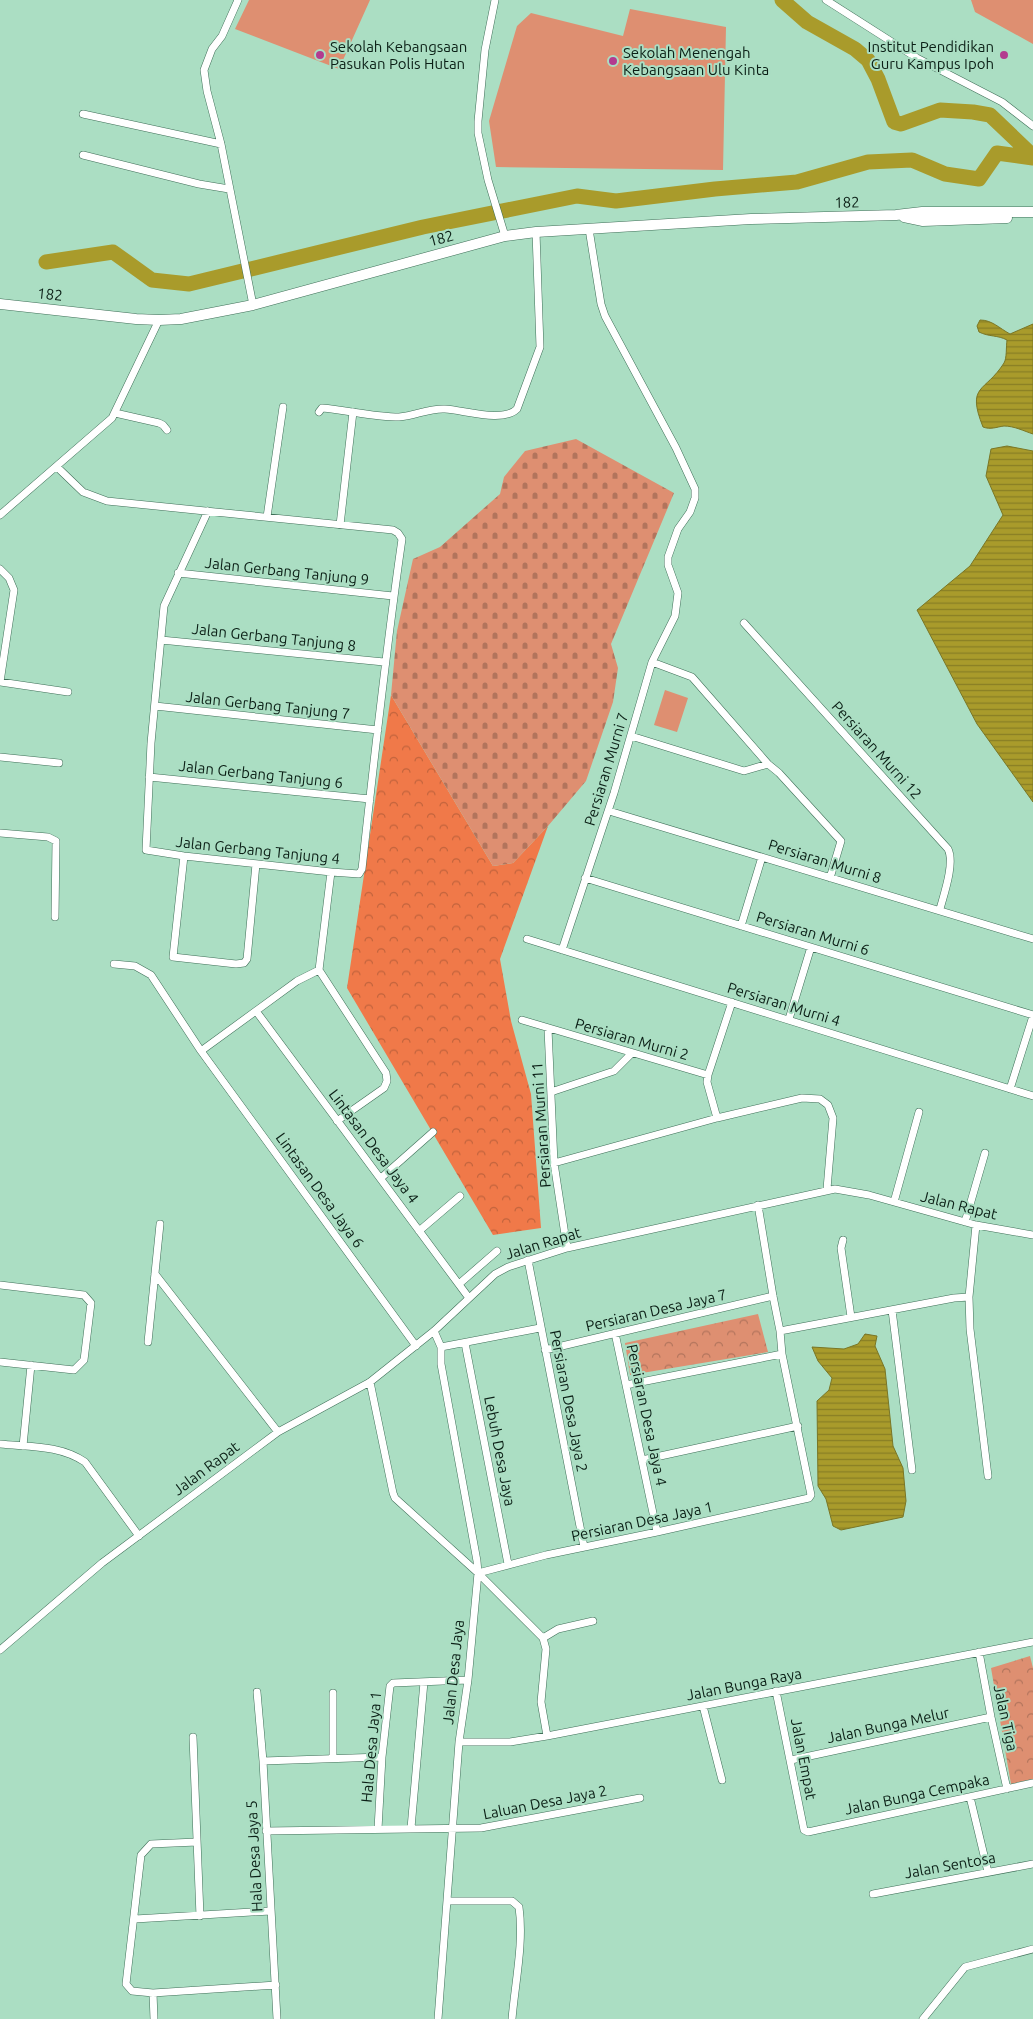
<svg xmlns="http://www.w3.org/2000/svg" width="1033" height="2019" viewBox="0 0 1033 2019" font-family="Ubuntu,sans-serif">
  <style>
    .forest { fill: url(#forest-crowns) }
    .cemetery { fill: url(#cemetery-stones) }
    .park { fill: url(#park-crowns) }
    .pitch { fill: #de8f71 }
    .water { fill: url(#water-rules); stroke: #7a7625 }
    .lines { fill: none; stroke-linecap: round; stroke-linejoin: round }
    .river { stroke: #a99b2b; stroke-width: 15 }
    .street-casing { stroke: #3f6f58; stroke-width: 8 }
    .secondary-casing { stroke: #3f6f58; stroke-width: 11 }
    .street { stroke: #fff; stroke-width: 7 }
    .secondary { stroke: #fff; stroke-width: 10 }
    .poi-dot { fill: #b33b8f; stroke: #abdec3; stroke-width: 2 }
    .labels { text-anchor: middle; dominant-baseline: central; stroke-width: 4; stroke-linejoin: round; paint-order: stroke }
    .poi-label { font-size: 15px; fill: #0b1f16; stroke: #abdec3; text-anchor: start }
    .street-label { font-size: 15px; fill: #0b1f16; stroke: #abdec3 }
  </style>
  <defs>
    <pattern id="forest-crowns" width="20" height="18" patternUnits="userSpaceOnUse" patternTransform="scale(1.25)"><rect width="20" height="18" fill="#f07949"/><path d="M2 6a3 3 0 1 1 6 0M12 15a3 3 0 1 1 6 0" fill="none" stroke="#c1633c"/></pattern>
    <pattern id="cemetery-stones" width="16" height="16" patternUnits="userSpaceOnUse" patternTransform="scale(1.25)"><rect width="16" height="16" fill="#de8f71"/><path d="M2 7V4a2 2 0 0 1 4 0v3zM10 15v-3a2 2 0 0 1 4 0v3z" fill="#b2745c"/></pattern>
    <pattern id="park-crowns" width="20" height="18" patternUnits="userSpaceOnUse" patternTransform="scale(1.25)"><rect width="20" height="18" fill="#de8f71"/><path d="M2 6a3 3 0 1 1 6 0M12 15a3 3 0 1 1 6 0" fill="none" stroke="#b2745c"/></pattern>
    <pattern id="water-rules" width="6" height="5" patternUnits="userSpaceOnUse" patternTransform="scale(1.25)"><rect width="6" height="5" fill="#a99b2b"/><path d="M0 2.5h6" fill="none" stroke="#887e24"/></pattern>
  </defs>
  <rect width="100%" height="100%" fill="#abdec3"/>
  <path class="forest" d="M 391,695 L 493,866 L 513,863 L 548,826 L 500,959 L 511,1021 L 531,1094 L 541,1228 L 493,1235 L 347,988 Z"/>
  <path class="cemetery" d="M 576,439 L 674,493 L 611,644 L 618,668 L 613,702 L 586,781 L 548,826 L 513,863 L 493,866 L 391,695 L 397,631 L 413,559 L 440,547 L 500,494 L 504,477 L 525,451 Z"/>
  <path class="park" d="M 758,1314 L 768,1352 L 630,1375 L 625,1343 Z
    M 1030,1656 L 1033,1668 L 1033,1779 L 1011,1784 L 991,1668 Z"/>
  <path class="pitch" d="M 249,0 L 370,0 L 339,69 L 235,29 Z
    M 971,0 L 1033,0 L 1033,44 L 975,12 Z
    M 630,9 L 726,27 L 723,170 L 496,167 L 489,121 L 517,26 L 531,13 L 623,36 Z
    M 665,690 L 688,698 L 677,732 L 654,725 Z"/>
  <path class="water" d="M 980,320 C 992,320 999,328 1010,334 L 1033,324 L 1033,434 C 1024,431 1014,426 1004,426 C 996,427 991,430 983,427 C 966,384 985,393 1004,363 C 1007,358 1006,347 1007,340 C 998,335 989,337 979,332 L 977,326 Z
    M 1007,446 L 1033,451 L 1033,802 L 977,724 L 917,610 L 970,566 L 1003,515 L 986,476 L 991,449 Z
    M 865,1334 L 877,1336 L 875,1346 L 885,1369 L 893,1446 L 903,1468 L 906,1501 L 903,1517 L 841,1530 L 833,1526 L 826,1499 L 818,1486 L 817,1401 L 829,1390 L 832,1378 L 818,1361 L 812,1347 L 844,1349 L 858,1344 Z"/>
  <g class="lines">
    <path class="river" d="M 782,0 L 807,22 L 855,49 L 868,60 L 878,79 L 894,122 L 901,124 L 940,110 L 973,112 L 990,115 L 1033,156
      M 46,262 L 113,252 L 152,280 L 189,284 L 423,227 L 577,196 L 616,201 L 715,189 L 797,182 L 868,162 L 912,160 L 945,174 L 979,179 L 997,153 L 1033,158"/>
    <g class="street-casing">
      <path id="street" d="M 238,0 L 222,36 L 212,49 L 204,70 L 207,91 L 221,144 L 253,305
        M 495,0 L 485,50 L 478,121 L 478,133 L 488,180 L 505,236
        M 826,0 L 917,58 L 1002,102 L 1033,126
        M 83,114 L 221,144
        M 83,155 L 199,184 L 229,189
        M 319,412 L 322,408 C 347,410 374,417 399,417 C 415,416 429,408 445,409 C 464,410 503,423 517,409 L 540,347 L 536,232
        M 115,413 L 159,423 L 163,425 L 167,430
        M 57,467 L 83,492 L 107,501 L 393,530 L 398,533 L 402,539 C 386,649 374,759 362,869 L 359,874 L 331,872 L 184,856 L 146,850 L 151,743 L 164,606 L 208,511
        M 0,515 L 112,418 L 159,320
        M 267,517 L 283,407
        M 340,525 L 353,412
        M 0,569 L 9,578 L 14,590 L 0,682
        M 178,573 L 393,596
        M 744,623 L 948,849 C 955,863 944,894 940,909
        M 161,640 L 384,662
        M 652,662 L 692,677 L 768,764
        M 0,682 L 68,692
        M 155,706 L 378,730
        M 631,736 L 744,771 L 768,764 L 779,773 L 841,841 L 830,878
        M 0,757 L 59,763
        M 149,777 L 370,799
        M 609,811 L 1033,939
        M 0,833 L 48,837 L 56,841 L 55,917
        M 184,856 L 173,957 L 236,964 L 244,963 L 247,959 L 256,864
        M 585,878 L 1033,1015
        M 741,926 L 762,857
        M 527,939 L 1033,1096
        M 562,950 L 614,793 L 652,662 L 675,616 L 678,593 L 668,565 L 668,557 L 678,529 L 690,512 L 695,498 L 695,489 L 676,448 L 605,316 L 601,304 L 589,229
        M 114,964 L 135,966 L 151,975 L 201,1051 L 416,1346
        M 319,970 L 386,1073 L 387,1081 L 384,1088 L 337,1121
        M 319,970 L 331,872
        M 256,1011 L 469,1298
        M 789,1019 L 811,947
        M 522,1020 L 708,1075
        M 548,1029 L 554,1163 L 567,1248
        M 201,1051 L 297,981 L 319,970
        M 1010,1089 L 1033,1016
        M 551,1092 L 614,1071 L 632,1053
        M 717,1118 L 707,1082 L 708,1075 L 732,1002
        M 554,1163 L 717,1118 L 802,1098 L 820,1099 L 828,1105 L 833,1118 L 827,1189
        M 381,1178 L 433,1132
        M 894,1202 L 919,1112
        M 965,1222 L 985,1153
        M 976,1225 L 969,1297 L 970,1329 L 988,1476
        M 419,1231 L 460,1196
        M 843,1240 L 841,1248 L 851,1317
        M 528,1260 L 584,1547
        M 155,1274 L 278,1432
        M 459,1284 L 497,1251
        M 0,1285 L 84,1295 L 91,1303 L 84,1360 L 74,1370 L 0,1362
        M 892,1310 L 912,1470
        M 434,1331 L 441,1347 L 441,1364 L 477,1561 L 478,1573 L 468,1680 L 459,1742 L 438,2019
        M 780,1331 L 954,1298 L 969,1297
        M 615,1333 L 657,1532
        M 148,1342 L 160,1224
        M 465,1343 L 508,1564
        M 441,1347 L 540,1328
        M 545,1350 L 773,1296
        M 370,1382 L 393,1493 L 395,1498 L 478,1573 L 543,1638 L 546,1649 L 541,1702 L 547,1736
        M 626,1385 L 782,1354
        M 0,1444 C 30,1447 60,1445 85,1462 L 139,1536
        M 23,1446 L 31,1365
        M 642,1460 L 798,1426
        M 478,1573 L 546,1555 L 657,1532 L 809,1498 L 811,1495 L 782,1354 L 780,1331 L 773,1296 L 758,1205
        M 543,1638 L 558,1629 L 593,1621
        M 0,1650 L 102,1563 L 278,1432 L 370,1382 L 434,1331 L 495,1274 L 508,1267 L 567,1248 L 835,1189 L 869,1195 L 976,1225 L 1033,1235
        M 979,1652 L 991,1717 L 1007,1789
        M 776,1691 L 804,1830 L 808,1832 L 1033,1783
        M 257,1692 L 263,1761 L 277,2019
        M 703,1706 L 722,1780
        M 193,1737 L 200,1916
        M 459,1742 L 510,1742 L 547,1736 L 1033,1642
        M 333,1758 L 333,1693
        M 791,1760 L 991,1717
        M 263,1761 L 382,1757
        M 970,1797 L 988,1872
        M 411,1828 L 424,1682
        M 378,1829 L 382,1757 L 390,1686 L 393,1683 L 468,1680
        M 266,1831 L 481,1828 L 640,1798
        M 197,1842 L 151,1844 L 141,1855 L 126,1984 L 132,1991 L 153,1993 L 276,1985
        M 873,1894 L 1033,1864
        M 448,1901 L 512,1901 L 519,1907 C 524,1943 515,1983 512,2019
        M 135,1919 L 270,1911
        M 153,1993 L 154,2019
        M 923,2019 L 965,1967 L 1033,1949"/>
    </g>
    <g class="secondary-casing">
      <path id="secondary" d="M 904,217 L 923,221 L 1007,218
        M 0,304 L 136,319 L 159,320 L 181,319 L 253,305 L 505,236 L 536,232 L 751,219 L 896,215 L 922,212 L 1033,212"/>
    </g>
    <use href="#street" class="street"/>
    <use href="#secondary" class="secondary"/>
  </g>
  <g class="poi-dot">
    <circle cx="320" cy="55" r="5"/>
    <circle cx="1004" cy="55" r="5"/>
    <circle cx="613" cy="61" r="5"/>
  </g>
  <g class="labels">
    <g class="poi-label">
      <text x="330" y="46">Sekolah Kebangsaan<tspan x="330" dy="17">Pasukan Polis Hutan</tspan></text>
      <text x="994" y="46" text-anchor="end">Institut Pendidikan<tspan x="994" dy="17">Guru Kampus Ipoh</tspan></text>
      <text x="623" y="52">Sekolah Menengah<tspan x="623" dy="17">Kebangsaan Ulu Kinta</tspan></text>
    </g>
    <g class="street-label">
      <text transform="translate(847 202) rotate(-1)">182</text>
      <text transform="translate(441 238) rotate(-15)">182</text>
      <text transform="translate(50 294) rotate(6)">182</text>
      <text transform="translate(287 571) rotate(6)">Jalan Gerbang Tanjung 9</text>
      <text transform="translate(274 637) rotate(6)">Jalan Gerbang Tanjung 8</text>
      <text transform="translate(268 705) rotate(6)">Jalan Gerbang Tanjung 7</text>
      <text transform="translate(877 750) rotate(48)">Persiaran Murni 12</text>
      <text transform="translate(606 769) rotate(-73)">Persiaran Murni 7</text>
      <text transform="translate(261 774) rotate(6)">Jalan Gerbang Tanjung 6</text>
      <text transform="translate(258 850) rotate(6)">Jalan Gerbang Tanjung 4</text>
      <text transform="translate(825 861) rotate(17)">Persiaran Murni 8</text>
      <text transform="translate(813 933) rotate(17)">Persiaran Murni 6</text>
      <text transform="translate(784 1004) rotate(17)">Persiaran Murni 4</text>
      <text transform="translate(632 1039) rotate(16)">Persiaran Murni 2</text>
      <text transform="translate(541 1125) rotate(-94)">Persiaran Murni 11</text>
      <text transform="translate(374 1146) rotate(53)">Lintasan Desa Jaya 4</text>
      <text transform="translate(320 1190) rotate(54)">Lintasan Desa Jaya 6</text>
      <text transform="translate(959 1205) rotate(14)">Jalan Rapat</text>
      <text transform="translate(543 1243) rotate(-17)">Jalan Rapat</text>
      <text transform="translate(656 1310) rotate(-13)">Persiaran Desa Jaya 7</text>
      <text transform="translate(569 1401) rotate(79)">Persiaran Desa Jaya 2</text>
      <text transform="translate(647 1415) rotate(78)">Persiaran Desa Jaya 4</text>
      <text transform="translate(500 1451) rotate(79)">Lebuh Desa Jaya</text>
      <text transform="translate(206 1468) rotate(-37)">Jalan Rapat</text>
      <text transform="translate(642 1521) rotate(-12)">Persiaran Desa Jaya 1</text>
      <text transform="translate(453 1672) rotate(-84)">Jalan Desa Jaya</text>
      <text transform="translate(744 1684) rotate(-11)">Jalan Bunga Raya</text>
      <text transform="translate(1006 1718) rotate(78)">Jalan Tiga</text>
      <text transform="translate(888 1725) rotate(-12)">Jalan Bunga Melur</text>
      <text transform="translate(371 1747) rotate(-85)">Hala Desa Jaya 1</text>
      <text transform="translate(804 1759) rotate(79)">Jalan Empat</text>
      <text transform="translate(917 1794) rotate(-12)">Jalan Bunga Cempaka</text>
      <text transform="translate(545 1802) rotate(-11)">Laluan Desa Jaya 2</text>
      <text transform="translate(254 1856) rotate(-93)">Hala Desa Jaya 5</text>
      <text transform="translate(950 1865) rotate(-10)">Jalan Sentosa</text>
    </g>
  </g>
</svg>
